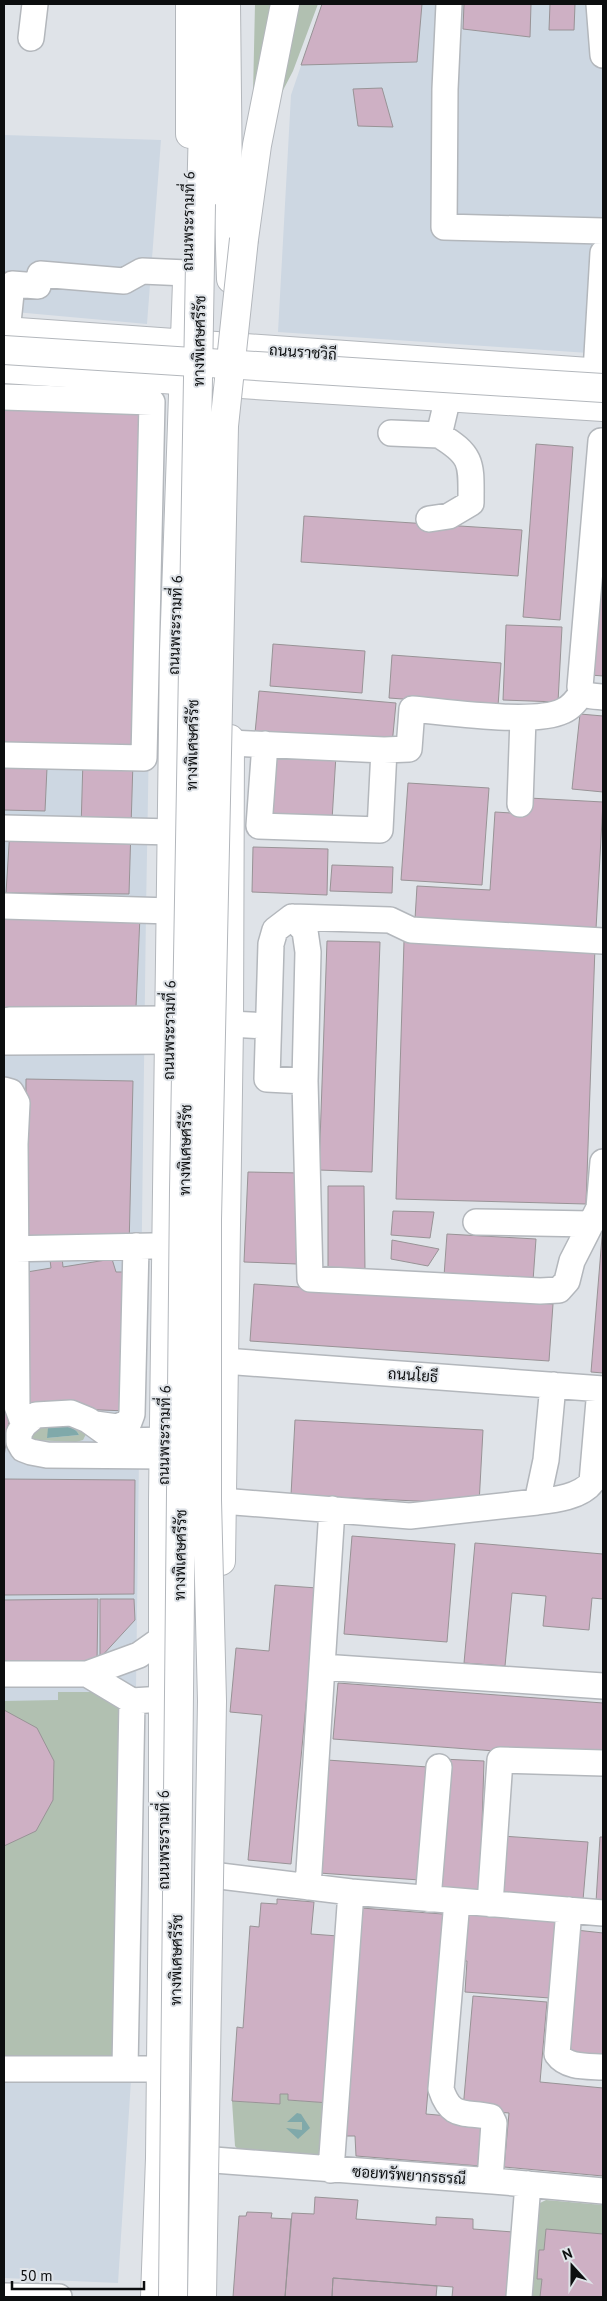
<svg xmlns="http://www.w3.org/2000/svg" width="607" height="2301" viewBox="0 0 607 2301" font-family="'PT Sans',Sarabun,sans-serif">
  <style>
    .built { fill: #cdd7e2 }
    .green { fill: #b1c0b1; fill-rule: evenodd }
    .water { fill: #80a9aa }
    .building { fill: #ceb0c4; stroke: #989396 }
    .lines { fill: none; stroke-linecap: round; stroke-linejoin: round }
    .minor-casing { stroke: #b3b7bc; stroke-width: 28 }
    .major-casing { stroke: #b3b7bc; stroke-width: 30 }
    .highway-casing { stroke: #b3b7bc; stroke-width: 30 }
    .minor { stroke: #fff; stroke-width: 25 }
    .major { stroke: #fff; stroke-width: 28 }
    .highway { stroke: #fff; stroke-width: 28 }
    .major-bridge-casing { stroke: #b3b7bc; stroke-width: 30; stroke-linecap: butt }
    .highway-bridge-casing { stroke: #b3b7bc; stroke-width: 30; stroke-linecap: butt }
    .major-bridge { stroke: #fff; stroke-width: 28 }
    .highway-bridge { stroke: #fff; stroke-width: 28 }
    .labels { text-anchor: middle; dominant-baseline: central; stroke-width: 4; stroke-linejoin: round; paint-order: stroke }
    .street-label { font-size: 15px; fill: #0c0e0f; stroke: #dfe3e8 }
  </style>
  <rect width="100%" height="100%" fill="#dfe3e8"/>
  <path class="built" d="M 322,4 L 603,4 L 603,354 L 278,332 L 291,95 Z
    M 4,135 L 161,140 L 147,324 L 4,311 Z
    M 4,383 L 155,393 L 146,911 L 131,2080 L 118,2283 L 4,2278 Z"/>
  <path class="green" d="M 255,4 L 318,4 L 293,71 L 280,96 L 253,94 Z
    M 47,1421 L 82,1427 L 86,1434 L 83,1440 L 76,1442 L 34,1440 L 29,1434 ZM 58,1426 C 67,1427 75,1426 79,1435 L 47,1438 L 49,1431 Z
    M 58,1692 L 136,1692 L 131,2062 L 4,2062 L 4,1701 L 58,1700 Z
    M 280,2094 L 288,2094 L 288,2100 L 330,2103 L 319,2157 L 240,2152 L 235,2146 L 232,2101 L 279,2104 Z
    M 546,2200 L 603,2205 L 603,2297 L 526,2297 L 538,2204 Z"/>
  <path class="water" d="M 58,1426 C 67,1427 75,1426 79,1435 L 47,1438 L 48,1428 Z
    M 297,2113 L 301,2114 L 310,2128 L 298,2139 L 286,2128 L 302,2130 L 302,2122 L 287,2122 Z"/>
  <path class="building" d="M 322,4 L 422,4 L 417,62 L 301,65 Z
    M 464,4 L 531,4 L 530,37 L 463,29 Z
    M 550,4 L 575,4 L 574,30 L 549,30 Z
    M 382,88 L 393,127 L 358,126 L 353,89 Z
    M 4,400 L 146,403 L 137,751 L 4,748 Z
    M 536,444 L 573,447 L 560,620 L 523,617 Z
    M 304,516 L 522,530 L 518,576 L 301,562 Z
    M 601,585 L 603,585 L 603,676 L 591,675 Z
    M 506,625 L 562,627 L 558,702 L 503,700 Z
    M 273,644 L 365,651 L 362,693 L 270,686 Z
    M 392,655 L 501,663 L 498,706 L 389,698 Z
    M 259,691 L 396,703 L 392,745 L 255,733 Z
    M 580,714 L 603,716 L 603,792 L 572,789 Z
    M 270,752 L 336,755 L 332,820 L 267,816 Z
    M 83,759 L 133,761 L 129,894 L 6,893 L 10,829 L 81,829 Z
    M 4,766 L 47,768 L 45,811 L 4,810 Z
    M 408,783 L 489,788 L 482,885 L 401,880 Z
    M 529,798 L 603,802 L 596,929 L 415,919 L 417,886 L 490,890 L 495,812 L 528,814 Z
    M 253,847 L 328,849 L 327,895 L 252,892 Z
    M 332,865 L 393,867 L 392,893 L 330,891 Z
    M 4,912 L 140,916 L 135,1030 L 4,1026 Z
    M 327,941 L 380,942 L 372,1172 L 319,1170 Z
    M 404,941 L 595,947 L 586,1204 L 396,1199 Z
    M 26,1079 L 133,1081 L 129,1248 L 25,1250 Z
    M 248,1172 L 301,1173 L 297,1264 L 244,1262 Z
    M 328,1186 L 364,1186 L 365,1271 L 328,1271 Z
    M 393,1211 L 434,1212 L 430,1238 L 391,1235 Z
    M 603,1225 L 603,1373 L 591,1372 Z
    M 447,1234 L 536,1239 L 533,1281 L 444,1276 Z
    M 392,1240 L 439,1249 L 428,1266 L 391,1259 Z
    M 62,1257 L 63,1267 L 112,1259 L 116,1272 L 131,1272 L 127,1411 L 26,1407 L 27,1272 L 51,1268 L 50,1260 Z
    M 254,1284 L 553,1304 L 549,1361 L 250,1341 Z
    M 4,1333 L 12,1399 L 4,1457 Z
    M 295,1420 L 483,1430 L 479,1504 L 291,1495 Z
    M 4,1479 L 135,1480 L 134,1594 L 4,1595 Z
    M 352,1536 L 455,1544 L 447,1642 L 344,1634 Z
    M 475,1543 L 603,1554 L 603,1599 L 592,1598 L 589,1630 L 543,1626 L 546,1596 L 512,1593 L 505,1666 L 464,1663 Z
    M 275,1585 L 317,1588 L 291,1864 L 248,1860 L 262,1715 L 230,1712 L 236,1648 L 269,1651 Z
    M 98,1599 L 97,1661 L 4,1661 L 4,1600 Z
    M 100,1599 L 134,1599 L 135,1620 L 100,1658 Z
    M 338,1683 L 603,1703 L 603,1759 L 333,1739 Z
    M 4,1710 L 37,1728 L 54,1761 L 53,1800 L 36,1831 L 4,1846 Z
    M 442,1759 L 484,1761 L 480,1890 L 438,1888 Z
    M 327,1760 L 428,1767 L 420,1880 L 319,1873 Z
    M 502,1836 L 588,1842 L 583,1900 L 497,1893 Z
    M 600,1837 L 603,1837 L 603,1902 L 596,1902 Z
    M 277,1899 L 314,1902 L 311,1934 L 338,1936 L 330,2103 L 288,2100 L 288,2094 L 280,2094 L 280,2104 L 232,2101 L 237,2027 L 243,2028 L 250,1926 L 259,1927 L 261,1903 L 277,1904 Z
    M 361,1908 L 443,1914 L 426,2114 L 482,2119 L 480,2166 L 356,2156 L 355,2136 L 340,2136 Z
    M 466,1911 L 556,1917 L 550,1998 L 465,1992 L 467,1961 L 462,1961 Z
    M 576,1930 L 603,1933 L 603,2056 L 565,2052 Z
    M 473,1996 L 547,2002 L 540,2082 L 603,2088 L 603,2176 L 504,2167 L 509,2113 L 463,2109 Z
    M 315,2197 L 358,2200 L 356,2219 L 436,2225 L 436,2217 L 473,2219 L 473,2229 L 513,2232 L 508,2297 L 452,2297 L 453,2287 L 333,2278 L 332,2297 L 285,2297 L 292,2213 L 314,2214 Z
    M 247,2212 L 272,2213 L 271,2218 L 291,2219 L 285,2297 L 233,2297 L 239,2216 L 246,2216 Z
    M 546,2229 L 603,2234 L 603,2297 L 540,2297 L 542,2279 L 537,2279 L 539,2250 L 544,2250 Z
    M 333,2278 L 437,2286 L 436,2297 L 332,2297 Z"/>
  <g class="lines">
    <g class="minor-casing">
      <path id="minor" d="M 449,4 L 445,89 L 444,227 L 603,231
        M 599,4 L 603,55
        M 31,38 L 35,4
        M 7,332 L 12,284 L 38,286 L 40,274 L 124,281 L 142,271 L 187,273
        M 596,372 L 603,253
        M 4,397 L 152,402 L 144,758 L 4,755
        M 391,433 L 439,435
        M 601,441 L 580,687 C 584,697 593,696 603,697
        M 429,519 L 449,516 L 471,503 C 471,464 474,456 439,435 L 448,397
        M 230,743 L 384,750 L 409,749 L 412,709 C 447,712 534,725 563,711 C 572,707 577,700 582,692
        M 265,744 L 259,826 L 380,830 L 384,750
        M 520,804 L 523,718
        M 4,828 L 173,832
        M 4,906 L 171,911
        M 292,917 L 390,920 L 411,930 L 603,941
        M 169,1019 L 9,1020 L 6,1042 L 169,1041
        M 229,1024 L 268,1026
        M 305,1081 L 308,952 L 305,931 L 292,917 L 275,930 L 271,944 L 267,1079 L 305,1081 L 310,1279 L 540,1291 L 559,1290 L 567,1281 L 572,1261 L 599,1208 L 603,1162
        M 4,1090 L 11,1092 L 17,1103 L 15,1144 L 17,1406 L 24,1425
        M 476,1222 L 591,1224
        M 4,1249 L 152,1246
        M 224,1361 L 603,1389
        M 95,1424 L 117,1427 L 129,1422 L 132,1414 L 136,1246
        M 164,1456 L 47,1455 L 31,1452 L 23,1449 L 19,1442 L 19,1433 L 24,1425 L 36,1415 L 71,1413 L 88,1420 L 113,1438 L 126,1441 L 164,1440
        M 222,1501 L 410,1516 L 537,1502 L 546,1460 L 553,1385
        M 537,1502 C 554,1500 581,1497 592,1482 L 600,1389
        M 322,1667 L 603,1686
        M 4,1674 L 87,1674 L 139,1655 L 163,1638
        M 87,1674 L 132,1701
        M 220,1876 L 351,1892 L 603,1913
        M 308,1887 L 332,1509
        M 428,1899 L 439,1767
        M 457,1901 L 441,2089 C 451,2120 465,2111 491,2117 L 494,2123 L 490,2180
        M 490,1904 L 500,1760 L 603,1763
        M 569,1910 L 557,2054 C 567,2068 587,2066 603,2067
        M 125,2068 L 132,1701 L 163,1699
        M 4,2069 L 161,2069
        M 214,2160 L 493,2181 L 603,2191
        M 331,2170 L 351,1892
        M 4,2296 L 59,2297
        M 519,2297 L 528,2184"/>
    </g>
    <g class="major-casing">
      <path id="major" d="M 226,4 L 228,188 L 231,279
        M 190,134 L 190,4
        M 4,331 L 603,373
        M 4,369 L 603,407
        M 221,1561 L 229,1024 L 230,739
        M 155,2297 L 160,2158 L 163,1875 L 163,1500 L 174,651 L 187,282"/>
    </g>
    <g class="highway-casing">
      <path id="highway" d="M 201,204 L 206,4
        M 244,239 L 257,145 L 285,4"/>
    </g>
    <use href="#minor" class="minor"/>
    <use href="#major" class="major"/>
    <use href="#highway" class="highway"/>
    <g class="major-bridge-casing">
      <path id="major-bridge" d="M 4,350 L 603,388"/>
    </g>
    <g class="highway-bridge-casing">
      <path id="highway-bridge" d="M 173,2297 L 184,1190 L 201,204
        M 202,2297 L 212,1701 L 207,1500 L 207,1220 L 224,426 L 244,239"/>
    </g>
    <use href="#major-bridge" class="major-bridge"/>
    <use href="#highway-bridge" class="highway-bridge"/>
  </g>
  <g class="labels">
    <g class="street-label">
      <text transform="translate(188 221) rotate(-89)">ถนนพระรามที่ 6</text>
      <text transform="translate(199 341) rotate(-89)">ทางพิเศษศรีรัช</text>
      <text transform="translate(303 352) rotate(4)">ถนนราชวิถี</text>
      <text transform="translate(175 625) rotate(-88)">ถนนพระรามที่ 6</text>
      <text transform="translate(192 745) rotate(-89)">ทางพิเศษศรีรัช</text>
      <text transform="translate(169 1030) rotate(-89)">ถนนพระรามที่ 6</text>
      <text transform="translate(185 1150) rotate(-89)">ทางพิเศษศรีรัช</text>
      <text transform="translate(413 1375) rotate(4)">ถนนโยธี</text>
      <text transform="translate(164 1435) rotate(-89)">ถนนพระรามที่ 6</text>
      <text transform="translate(180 1555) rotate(-89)">ทางพิเศษศรีรัช</text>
      <text transform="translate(163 1840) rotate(-90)">ถนนพระรามที่ 6</text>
      <text transform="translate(176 1960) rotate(-89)">ทางพิเศษศรีรัช</text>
      <text transform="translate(409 2175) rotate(4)">ซอยทรัพยากรธรณี</text>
    </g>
  </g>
  <rect width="607" height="2301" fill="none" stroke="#0c0e0f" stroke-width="10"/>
  <g transform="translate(572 2266) rotate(339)" stroke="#dfe3e8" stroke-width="4" paint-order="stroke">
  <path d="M0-4L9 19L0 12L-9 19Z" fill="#0c0e0f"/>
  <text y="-8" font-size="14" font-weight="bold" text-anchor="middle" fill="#0c0e0f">N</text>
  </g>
  <path d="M12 2281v8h132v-8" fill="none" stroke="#0c0e0f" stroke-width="2.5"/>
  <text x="20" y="2281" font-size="15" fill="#0c0e0f" stroke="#dfe3e8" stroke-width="4" paint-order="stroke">50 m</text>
</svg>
